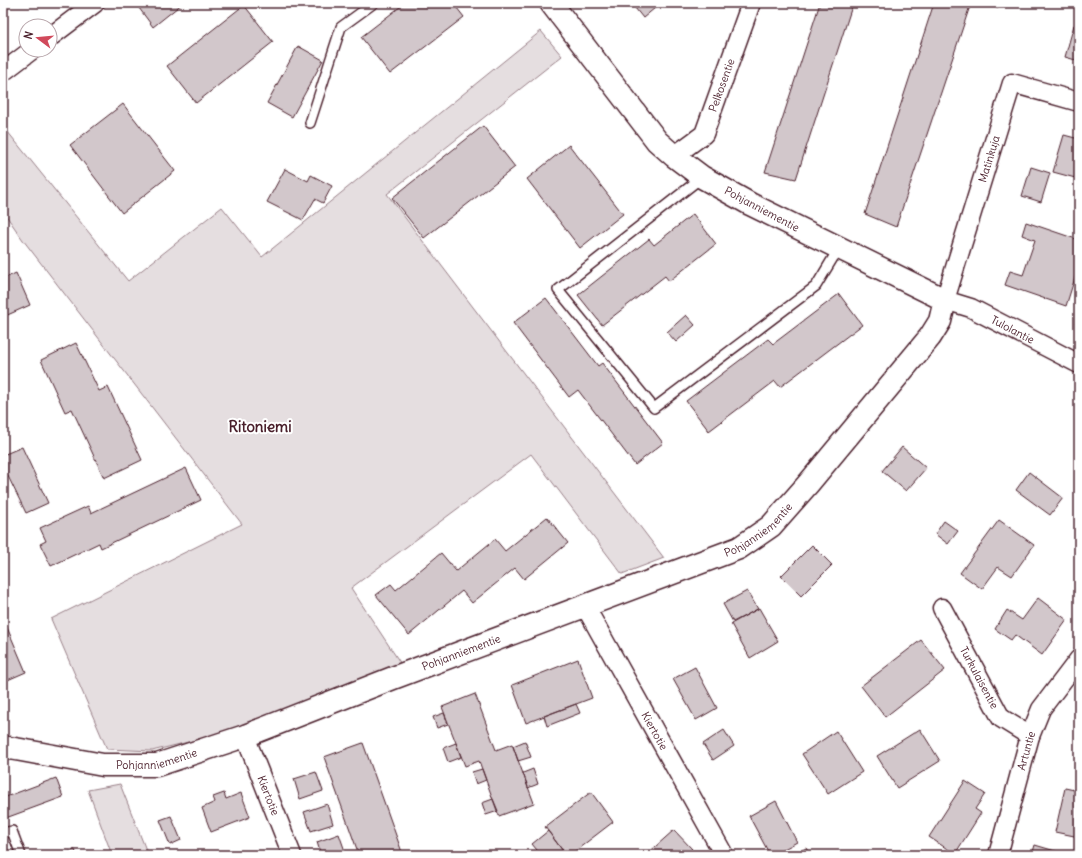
<svg xmlns="http://www.w3.org/2000/svg" width="1082" height="858" viewBox="0 0 1082 858" font-family="Delius,sans-serif">
  <style>
    .green { fill: #e5dee0; stroke: #987e86 }
    .building { fill: #d2c7cb; stroke: #4a1f2b }
    .lines { fill: none; stroke-linecap: round; stroke-linejoin: round }
    .service-casing { stroke: #4a1f2b; stroke-width: 12 }
    .minor-casing { stroke: #4a1f2b; stroke-width: 21 }
    .tertiary-casing { stroke: #4a1f2b; stroke-width: 25 }
    .service { stroke: #fff; stroke-width: 9 }
    .minor { stroke: #fff; stroke-width: 18 }
    .tertiary { stroke: #fff; stroke-width: 22 }
    .labels { text-anchor: middle; dominant-baseline: central; stroke-width: 4; stroke-linejoin: round; paint-order: stroke }
    .street-label { font-size: 11px; fill: #4a1f2b; stroke: #fff }
    .district-label { font-size: 15px; font-weight: bold; fill: #4a1f2b; stroke: #fff }
  </style>
  <rect width="100%" height="100%" fill="#fff"/>
  <filter id="ink" filterUnits="userSpaceOnUse"><feTurbulence type="fractalNoise" baseFrequency=".025" numOctaves="2"/><feDisplacementMap in="SourceGraphic" scale="8" xChannelSelector="R" yChannelSelector="G"/><feConvolveMatrix kernelMatrix="1 2 1 2 8 2 1 2 1" color-interpolation-filters="sRGB"/></filter>
  <g filter="url(#ink)">
    <path class="green" d="M 541,31 L 562,56 L 387,194 L 664,558 L 622,574 L 531,454 L 351,588 L 401,664 L 216,735 L 152,751 L 107,749 L 51,619 L 242,524 L 23,240 L 3,211 L 3,126 L 128,281 L 222,207 L 262,257 Z
      M 120,784 L 148,855 L 112,855 L 88,790 Z"/>
    <path class="building" d="M 145,3 L 183,3 L 153,27 L 139,8 Z
      M 405,3 L 453,3 L 464,17 L 390,74 L 361,37 Z
      M 631,3 L 661,3 L 643,18 Z
      M 820,3 L 853,3 L 796,179 L 765,172 Z
      M 934,3 L 971,3 L 896,227 L 865,214 Z
      M 980,3 L 999,3 L 997,8 Z
      M 244,5 L 273,42 L 196,103 L 167,66 Z
      M 1074,25 L 1079,26 L 1079,61 L 1065,57 Z
      M 298,46 L 323,60 L 292,117 L 267,103 Z
      M 123,104 L 175,171 L 122,213 L 70,145 Z
      M 483,126 L 515,167 L 424,238 L 392,198 Z
      M 1064,135 L 1079,139 L 1079,179 L 1053,172 Z
      M 569,145 L 623,214 L 580,248 L 527,179 Z
      M 1031,167 L 1050,173 L 1041,202 L 1022,196 Z
      M 285,169 L 308,181 L 311,175 L 332,186 L 323,203 L 315,199 L 303,220 L 267,202 Z
      M 693,214 L 716,244 L 669,281 L 665,276 L 602,325 L 578,295 L 649,239 L 654,245 Z
      M 1026,222 L 1079,240 L 1079,265 L 1066,306 L 1005,285 L 1010,271 L 1023,275 L 1035,240 L 1022,235 Z
      M 16,273 L 30,305 L 3,317 L 3,279 Z
      M 839,294 L 862,325 L 780,387 L 775,381 L 709,431 L 686,401 L 768,339 L 773,344 Z
      M 546,298 L 598,366 L 602,363 L 663,443 L 635,465 L 578,390 L 569,397 L 513,323 Z
      M 686,315 L 695,325 L 676,342 L 667,332 Z
      M 76,343 L 99,391 L 108,387 L 142,460 L 104,478 L 72,409 L 65,412 L 41,360 Z
      M 22,447 L 48,503 L 26,513 L 3,466 L 3,455 Z
      M 902,447 L 926,468 L 906,491 L 882,471 Z
      M 186,468 L 201,500 L 101,548 L 99,543 L 51,566 L 40,544 L 46,541 L 40,528 L 88,506 L 91,513 Z
      M 1029,472 L 1063,498 L 1050,515 L 1016,490 Z
      M 547,517 L 568,543 L 524,579 L 515,568 L 472,603 L 462,591 L 409,635 L 376,595 L 391,584 L 396,590 L 441,553 L 456,571 L 495,539 L 505,551 Z
      M 999,520 L 1034,545 L 1012,576 L 998,567 L 982,589 L 960,573 Z
      M 944,521 L 958,531 L 948,544 L 935,534 Z
      M 812,545 L 832,565 L 801,596 L 781,576 Z
      M 747,591 L 758,609 L 733,622 L 723,604 Z
      M 1038,598 L 1067,620 L 1042,655 L 1015,635 L 1011,640 L 995,629 L 1007,610 L 1022,620 Z
      M 759,608 L 778,641 L 750,658 L 731,624 Z
      M 3,618 L 26,672 L 3,682 Z
      M 921,640 L 945,670 L 885,717 L 861,686 Z
      M 578,659 L 592,698 L 526,723 L 512,685 Z
      M 695,667 L 717,708 L 696,720 L 673,679 Z
      M 475,694 L 496,750 L 512,744 L 534,803 L 499,816 L 479,761 L 465,766 L 442,707 Z
      M 576,704 L 580,713 L 547,726 L 544,716 Z
      M 444,713 L 448,724 L 437,728 L 433,717 Z
      M 920,729 L 940,761 L 897,788 L 877,756 Z
      M 724,730 L 734,746 L 713,760 L 703,744 Z
      M 836,731 L 862,772 L 828,794 L 802,754 Z
      M 525,741 L 531,757 L 518,761 L 513,746 Z
      M 363,743 L 403,855 L 359,855 L 324,757 Z
      M 456,743 L 461,757 L 448,762 L 443,748 Z
      M 482,769 L 486,780 L 476,784 L 472,772 Z
      M 533,769 L 538,784 L 528,788 L 523,773 Z
      M 316,772 L 323,791 L 300,799 L 294,779 Z
      M 56,778 L 63,797 L 3,819 L 3,798 Z
      M 965,781 L 985,794 L 975,809 L 981,813 L 955,854 L 929,837 Z
      M 1065,788 L 1079,791 L 1079,837 L 1055,832 Z
      M 591,792 L 613,822 L 570,855 L 566,855 L 545,827 Z
      M 224,793 L 226,799 L 241,793 L 250,817 L 211,832 L 202,808 L 215,802 L 213,797 Z
      M 493,799 L 498,811 L 486,815 L 482,803 Z
      M 776,801 L 797,842 L 773,855 L 770,855 L 749,816 Z
      M 327,804 L 333,824 L 311,831 L 304,812 Z
      M 171,816 L 181,840 L 170,845 L 160,820 Z
      M 674,830 L 692,849 L 685,855 L 646,855 Z
      M 548,831 L 566,855 L 541,855 L 532,844 Z
      M 339,834 L 346,854 L 342,855 L 321,855 L 317,842 Z
      M 1035,845 L 1062,853 L 1062,855 L 1032,855 Z
      M 806,848 L 810,855 L 793,855 Z
      M 75,850 L 77,855 L 59,855 Z"/>
    <g class="lines">
      <g class="service-casing">
        <path id="service" d="M 310,123 L 341,27 L 374,3
          M 701,178 L 558,290 L 654,408 L 816,286 L 839,248
          M 3,833 L 12,831 L 21,855"/>
      </g>
      <g class="minor-casing">
        <g id="minor">
          <path d="M 50,37 L 95,3"/>
          <path d="M 3,72 L 32,50"/>
          <path id="s1" d="M 1079,102 L 1012,83 L 945,300 L 971,308 L 1079,364"/>
          <path id="s2" d="M 674,156 L 704,134 L 751,3"/>
          <path id="s3" d="M 585,606 L 724,855"/>
          <path id="s4" d="M 942,608 L 1001,718 L 1030,736"/>
          <path id="s5" d="M 245,736 L 292,855"/>
          <path id="s6" d="M 998,855 L 1030,736 L 1041,709 L 1079,659"/>
        </g>
      </g>
      <g class="tertiary-casing">
        <g id="tertiary">
          <path id="s7" d="M 3,747 L 21,750 L 103,765 L 157,765 L 245,736 L 393,678 L 739,548 L 771,526 L 808,484 L 930,337 L 940,321 L 945,300 L 750,204 L 702,177 L 674,156 L 657,141 L 551,3"/>
        </g>
      </g>
      <use href="#service" class="service"/>
      <use href="#minor" class="minor"/>
      <use href="#tertiary" class="tertiary"/>
    </g>
  </g>
  <g class="labels">
    <g class="street-label">
      <text stroke="none"><textPath href="#s2" startOffset="89">Pelkosentie</textPath></text>
      <text transform="translate(989 159) rotate(-73)">Matinkuja</text>
      <text transform="translate(762 209) rotate(28)">Pohjanniementie</text>
      <text stroke="none"><textPath href="#s1" startOffset="371">Tulolantie</textPath></text>
      <text stroke="none"><textPath href="#s7" startOffset="803">Pohjanniementie</textPath></text>
      <text stroke="none"><textPath href="#s7" startOffset="480">Pohjanniementie</textPath></text>
      <text stroke="none"><textPath href="#s4" startOffset="79">Turkulaisentie</textPath></text>
      <text stroke="none"><textPath href="#s3" startOffset="143">Kiertotie</textPath></text>
      <text stroke="none"><textPath href="#s6" startOffset="108">Artuntie</textPath></text>
      <text stroke="none"><textPath href="#s7" startOffset="156">Pohjanniementie</textPath></text>
      <text stroke="none"><textPath href="#s5" startOffset="64">Kiertotie</textPath></text>
    </g>
    <g class="district-label">
      <text x="260" y="426">Ritoniemi</text>
    </g>
  </g>
  <rect width="1082" height="858" fill="none" stroke="#fff" stroke-width="16"/>
  <rect x="8" y="8" width="1066" height="842" fill="none" stroke="#4a1f2b" stroke-width="1.5" filter="url(#ink)"/>
  <g transform="translate(38 38) rotate(286)"><circle r="19" fill="#ffffff" stroke="#b7a5aa"/>
  <path d="M0-3L7 15L0 10L-7 15Z" fill="#d1495b"/>
  <text y="-6" font-size="11" font-weight="bold" text-anchor="middle" fill="#4a1f2b">N</text>
  </g>
</svg>
